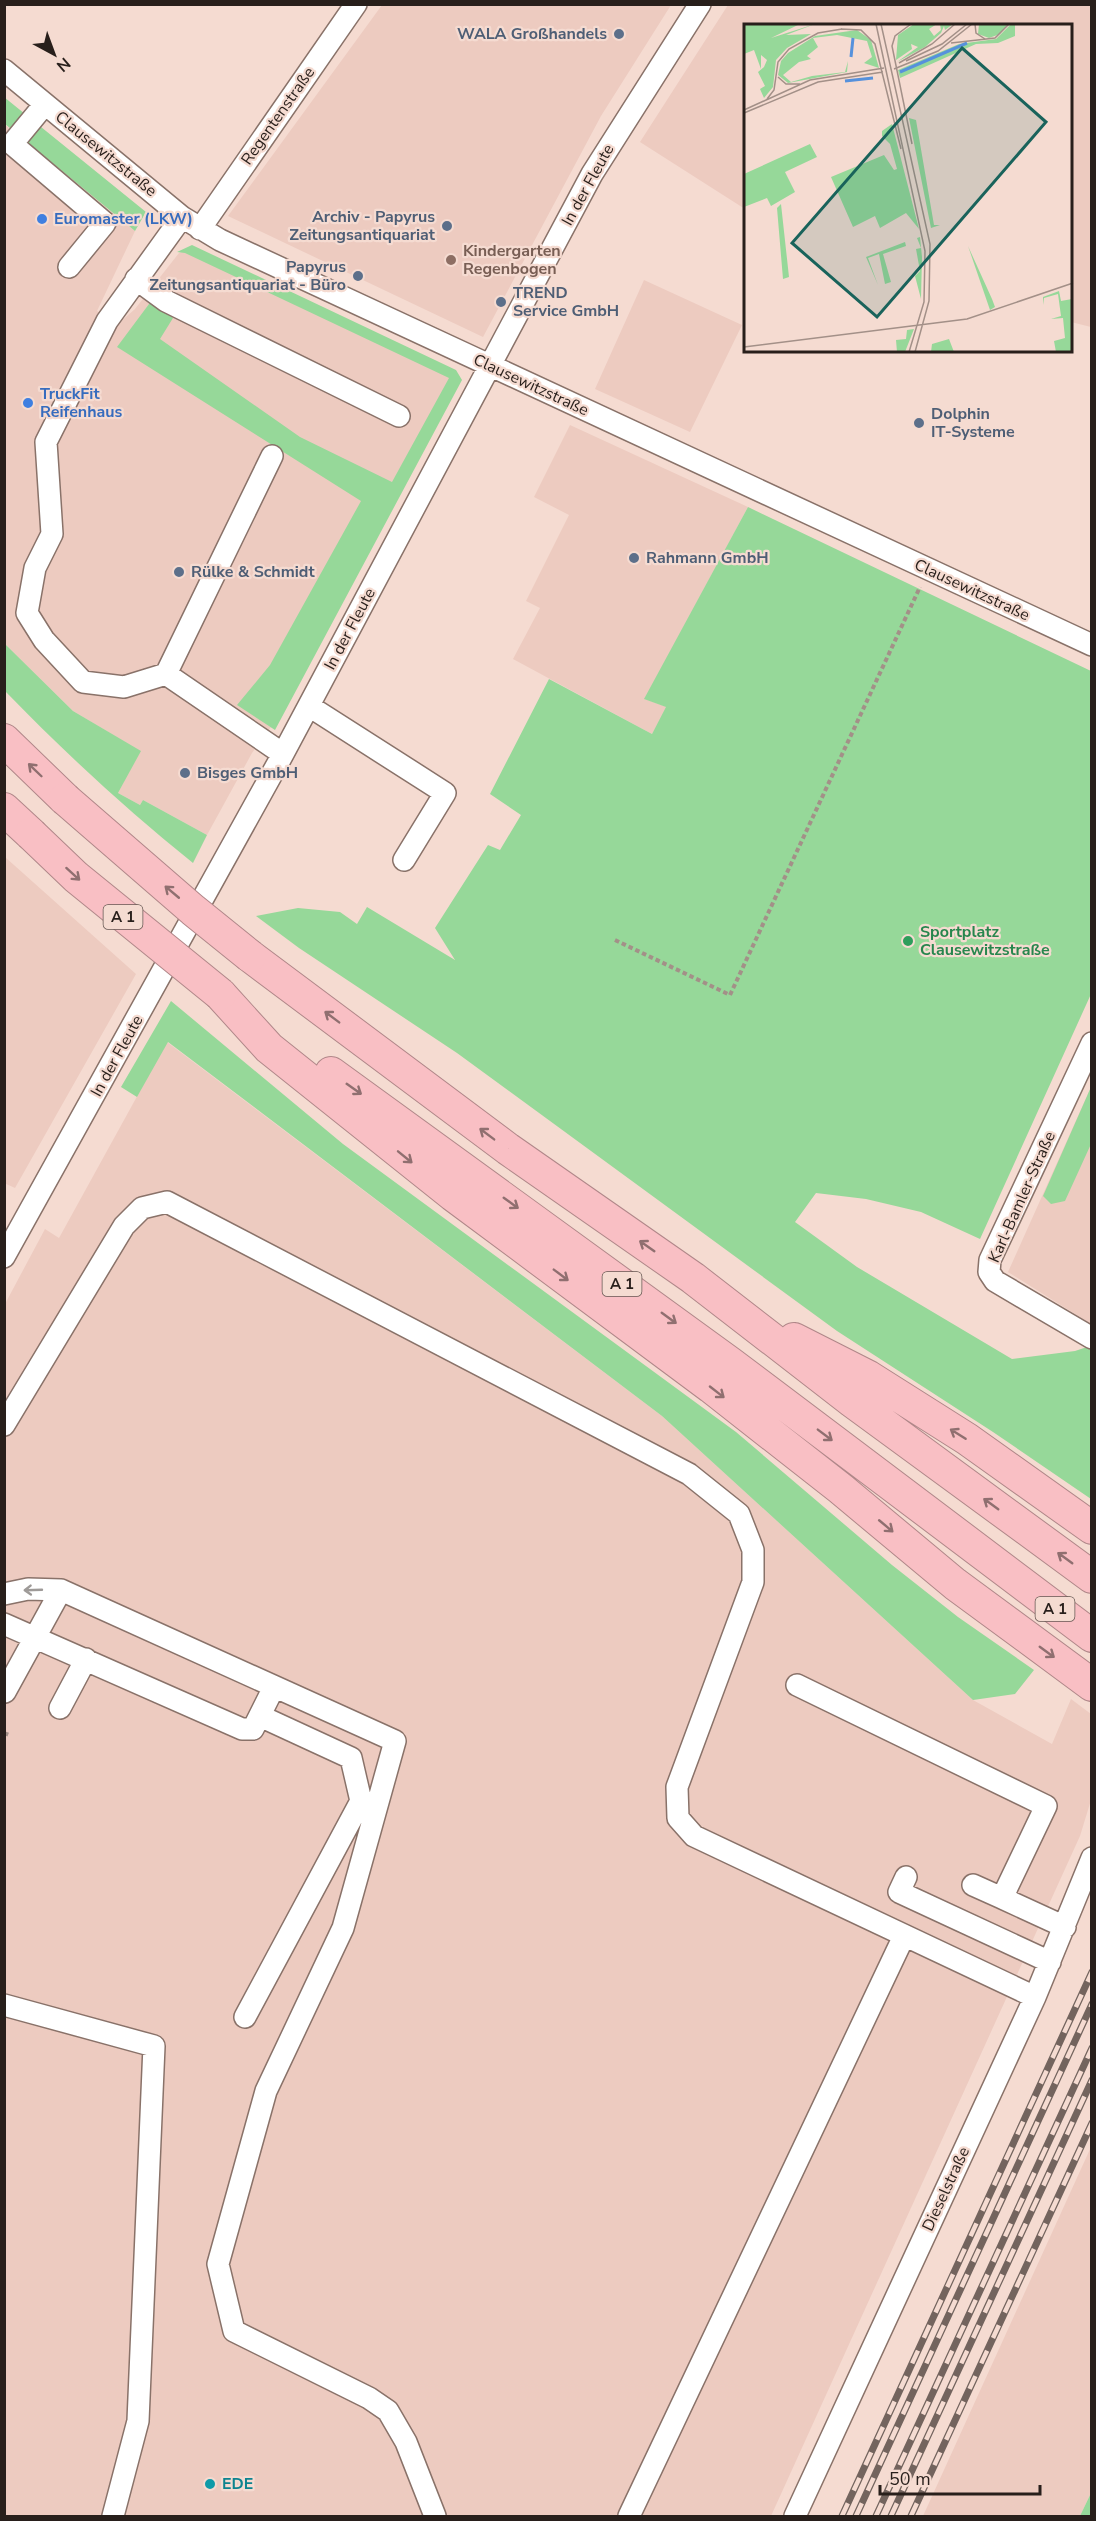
<svg xmlns="http://www.w3.org/2000/svg" width="1096" height="2521" viewBox="0 0 1096 2521" font-family="'Nunito Sans',sans-serif">
  <style>
    .built { fill: #edcbc0 }
    .green { fill: #96d899 }
    .lines { fill: none; stroke-linecap: round; stroke-linejoin: round }
    .minor-casing { stroke: #897269; stroke-width: 24 }
    .highway-casing { stroke: #b08789; stroke-width: 34 }
    .path { stroke: #a39088; stroke-width: 4; stroke-dasharray: 4.5 3; stroke-linecap: butt }
    .minor { stroke: #fff; stroke-width: 21 }
    .highway { stroke: #f9bfc4; stroke-width: 32 }
    .rail-casing { stroke: #73645e; stroke-width: 7 }
    .rail { stroke: #f5dbd1; stroke-width: 4.5; stroke-dasharray: 14; stroke-linecap: butt }
    .highway-bridge-casing { stroke: #b08789; stroke-width: 34; stroke-linecap: butt }
    .highway-bridge { stroke: #f9bfc4; stroke-width: 32 }
    .oneway { stroke: #906f70 }
    .oneway2 { stroke: #9e9a98 }
    .service-dot { fill: #5c6f8a; stroke: #f5dbd1; stroke-width: 2 }
    .shop-dot { fill: #3f7fe0; stroke: #f5dbd1; stroke-width: 2 }
    .education-dot { fill: #8d6e63; stroke: #f5dbd1; stroke-width: 2 }
    .leisure-dot { fill: #2e9e5b; stroke: #f5dbd1; stroke-width: 2 }
    .culture-dot { fill: #0f9aa8; stroke: #f5dbd1; stroke-width: 2 }
    .labels { text-anchor: middle; dominant-baseline: central; stroke-width: 4.5; stroke-linejoin: round; paint-order: stroke }
    .shield { fill: #f5dbd1; stroke: #665752; stroke-width: 1.5 }
    .shield-label { font-size: 15px; font-weight: bold; fill: #281f1b }
    .service-label { font-size: 16px; font-weight: bold; fill: #4e5e75; stroke: #f5dbd1; text-anchor: start }
    .street-label { font-size: 16px; fill: #281f1b; stroke: #f5dbd1 }
    .shop-label { font-size: 16px; font-weight: bold; fill: #366cbe; stroke: #f5dbd1; text-anchor: start }
    .education-label { font-size: 16px; font-weight: bold; fill: #785e54; stroke: #f5dbd1; text-anchor: start }
    .leisure-label { font-size: 16px; font-weight: bold; fill: #27864d; stroke: #f5dbd1; text-anchor: start }
    .culture-label { font-size: 16px; font-weight: bold; fill: #0d838f; stroke: #f5dbd1; text-anchor: start }
    .inset-river { fill: none; stroke: #5691dc; stroke-width: 3 }
    .inset-road { fill: none; stroke: #a39088; stroke-width: 1.5 }
    .view { fill: #19635b; fill-opacity: 0.15; stroke: #19635b; stroke-width: 3 }
    .inset-edge { fill: none; stroke: #281f1b; stroke-width: 3 }
  </style>
  <rect width="100%" height="100%" fill="#f5dbd1"/>
  <path class="built" d="M 382,5 L 671,5 L 601,116 L 483,337 L 228,216 Z
    M 728,5 L 1091,5 L 1091,327 L 1071,322 L 1070,26 L 745,26 L 745,209 L 640,142 Z
    M 4,124 L 135,231 L 97,311 L 118,324 L 135,309 L 179,253 L 187,250 L 459,377 L 271,727 L 252,753 L 207,835 L 143,800 L 140,805 L 118,793 L 140,751 L 73,711 L 5,644 Z
    M 644,280 L 742,325 L 690,432 L 595,389 Z
    M 570,425 L 748,507 L 645,699 L 667,707 L 652,734 L 513,659 L 540,608 L 526,601 L 569,515 L 534,497 Z
    M 5,857 L 136,974 L 15,1188 L 4,1183 Z
    M 167,1042 L 662,1416 L 973,1700 L 1052,1744 L 1071,1699 L 1091,1714 L 1091,1800 L 1080,1836 L 771,2516 L 5,2516 L 5,1304 L 45,1229 L 59,1238 Z
    M 1091,1087 L 1091,1324 L 1008,1272 Z
    M 1091,2147 L 1091,2493 L 1080,2516 L 923,2516 Z"/>
  <path class="green" d="M 4,97 L 146,212 L 135,231 L 5,124 Z
    M 192,245 L 456,370 L 462,380 L 275,730 L 237,705 L 270,665 L 361,501 L 117,347 L 152,300 L 173,318 L 160,339 L 300,437 L 392,482 L 449,378 L 185,253 L 177,252 Z
    M 748,507 L 1091,671 L 1091,994 L 980,1239 L 921,1212 L 866,1199 L 816,1193 L 795,1222 L 857,1267 L 1012,1359 L 1075,1351 L 1087,1347 L 1091,1350 L 1091,1499 L 993,1432 L 837,1331 L 457,1053 L 299,948 L 256,916 L 298,908 L 340,912 L 357,924 L 367,907 L 455,960 L 435,928 L 488,845 L 500,850 L 521,815 L 490,794 L 549,679 L 652,734 L 666,707 L 644,699 Z
    M 5,644 L 73,711 L 141,751 L 118,793 L 140,805 L 143,800 L 207,835 L 193,863 C 126,809 64,752 5,691 Z
    M 171,1001 L 343,1144 L 736,1432 L 892,1565 L 958,1617 L 1034,1670 L 1015,1694 L 973,1700 L 662,1416 L 168,1042 L 137,1097 L 121,1087 Z
    M 1091,1087 L 1091,1144 L 1065,1201 L 1051,1204 L 1043,1196 Z
    M 1091,2493 L 1091,2516 L 1080,2516 Z"/>
  <g class="lines">
    <g class="minor-casing">
      <path id="minor" d="M 4,70 L 182,217 L 220,240 L 1092,645
        M 45,104 L 12,144 L 105,223 L 69,267
        M 182,217 L 107,321 L 46,442 L 52,534 L 35,568 L 27,613 L 44,640 L 83,682 L 124,687 L 166,674 L 283,754
        M 200,229 L 356,4
        M 136,279 L 166,301 L 399,416
        M 166,674 L 272,456
        M 309,706 L 445,793 L 404,860
        M 1092,1043 L 990,1260 L 989,1272 L 995,1281 L 1092,1338
        M 4,1257 L 283,754 L 592,174 L 700,4
        M 4,1425 L 124,1226 L 142,1208 L 167,1202 L 689,1474 L 739,1514 L 753,1550 L 753,1582 L 677,1787 L 678,1818 L 694,1836 L 1035,1997
        M 4,1594 L 28,1589 L 61,1590 L 395,1741 L 343,1928 L 266,2091 L 218,2264 L 234,2331 L 369,2398 L 388,2411 L 406,2442 L 435,2516
        M 4,1624 L 242,1729 L 253,1729 L 274,1687
        M 797,1685 L 1046,1806 L 1002,1898 L 1065,1927
        M 5,1692 L 61,1590
        M 60,1708 L 86,1659
        M 906,1877 L 899,1892 L 1050,1962
        M 973,1885 L 1002,1898
        M 4,2005 L 154,2046 L 138,2421 L 113,2516
        M 245,2017 L 361,1801 L 351,1758 L 260,1716
        M 629,2516 L 904,1936
        M 795,2516 L 1035,1997 L 1092,1858"/>
    </g>
    <g class="highway-casing">
      <path id="highway" d="M 4,740 L 65,799
        M 4,809 L 31,834
        M 250,956 L 508,1149 L 693,1278 L 852,1401 L 1092,1577
        M 220,994 L 269,1048 L 453,1195 L 711,1387 L 841,1489 L 955,1584 L 1092,1685
        M 331,1073 L 730,1363 L 1092,1636
        M 794,1339 L 869,1377 L 967,1439 L 1092,1528"/>
    </g>
    <path class="path" d="M 615,940 L 730,995 L 920,587
      M 4,1733 L 9,1735"/>
    <use href="#minor" class="minor"/>
    <use href="#highway" class="highway"/>
    <g class="rail-casing">
      <path id="rail" d="M 842,2516 L 1092,1972
        M 856,2516 L 1092,2004
        M 876,2516 L 1092,2048
        M 891,2516 L 1092,2080
        M 911,2516 L 1092,2123"/>
    </g>
    <use href="#rail" class="rail"/>
    <g class="highway-bridge-casing">
      <path id="highway-bridge" d="M 65,799 L 193,910 L 250,956
        M 31,834 L 76,877 L 220,994"/>
    </g>
    <use href="#highway-bridge" class="highway-bridge"/>
  </g>
  <defs><path id="oneway-shaft" d="M-6 0H5M1.5-3L5.5 0L1.5 3" fill="none" stroke-width="1.6" stroke-linecap="round" stroke-linejoin="round" transform="scale(1.5)"/></defs>
  <g class="oneway">
    <use href="#oneway-shaft" transform="translate(35 770) rotate(-136)"/>
    <use href="#oneway-shaft" transform="translate(73 874) rotate(42)"/>
    <use href="#oneway-shaft" transform="translate(172 892) rotate(-140)"/>
    <use href="#oneway-shaft" transform="translate(332 1017) rotate(-143)"/>
    <use href="#oneway-shaft" transform="translate(354 1089) rotate(35)"/>
    <use href="#oneway-shaft" transform="translate(487 1134) rotate(-143)"/>
    <use href="#oneway-shaft" transform="translate(405 1157) rotate(39)"/>
    <use href="#oneway-shaft" transform="translate(511 1203) rotate(36)"/>
    <use href="#oneway-shaft" transform="translate(647 1246) rotate(-145)"/>
    <use href="#oneway-shaft" transform="translate(561 1275) rotate(37)"/>
    <use href="#oneway-shaft" transform="translate(669 1318) rotate(36)"/>
    <use href="#oneway-shaft" transform="translate(717 1392) rotate(38)"/>
    <use href="#oneway-shaft" transform="translate(958 1434) rotate(-148)"/>
    <use href="#oneway-shaft" transform="translate(825 1435) rotate(37)"/>
    <use href="#oneway-shaft" transform="translate(991 1504) rotate(-144)"/>
    <use href="#oneway-shaft" transform="translate(886 1526) rotate(40)"/>
    <use href="#oneway-shaft" transform="translate(1065 1558) rotate(-144)"/>
    <use href="#oneway-shaft" transform="translate(1047 1652) rotate(36)"/>
  </g>
  <use class="oneway2" href="#oneway-shaft" transform="translate(33 1590) rotate(178)"/>
  <g class="service-dot">
    <circle cx="619" cy="34" r="6"/>
    <circle cx="447" cy="226" r="6"/>
    <circle cx="358" cy="276" r="6"/>
    <circle cx="501" cy="302" r="6"/>
    <circle cx="919" cy="423" r="6"/>
    <circle cx="634" cy="558" r="6"/>
    <circle cx="179" cy="572" r="6"/>
    <circle cx="185" cy="773" r="6"/>
  </g>
  <g class="shop-dot">
    <circle cx="42" cy="219" r="6"/>
    <circle cx="28" cy="403" r="6"/>
  </g>
  <circle class="education-dot" cx="451" cy="260" r="6"/>
  <circle class="leisure-dot" cx="908" cy="941" r="6"/>
  <circle class="culture-dot" cx="210" cy="2484" r="6"/>
  <g class="labels">
    <g class="shield">
      <rect x="103.5" y="905" width="39" height="24" rx="4.5"/>
      <rect x="602.5" y="1272" width="39" height="24" rx="4.5"/>
      <rect x="1035.5" y="1597" width="39" height="24" rx="4.5"/>
    </g>
    <g class="shield-label">
      <text x="123" y="917">A 1</text>
      <text x="622" y="1284">A 1</text>
      <text x="1055" y="1609">A 1</text>
    </g>
    <g class="service-label">
      <text x="607" y="34" text-anchor="end">WALA Großhandels</text>
      <text x="435" y="217" text-anchor="end">Archiv - Papyrus<tspan x="435" dy="18">Zeitungsantiquariat</tspan></text>
      <text x="346" y="267" text-anchor="end">Papyrus<tspan x="346" dy="18">Zeitungsantiquariat - Büro</tspan></text>
      <text x="513" y="293">TREND<tspan x="513" dy="18">Service GmbH</tspan></text>
      <text x="931" y="414">Dolphin<tspan x="931" dy="18">IT-Systeme</tspan></text>
      <text x="646" y="558">Rahmann GmbH</text>
      <text x="191" y="572">Rülke &amp; Schmidt</text>
      <text x="197" y="773">Bisges GmbH</text>
    </g>
    <g class="street-label">
      <text transform="translate(278 116) rotate(-55)">Regentenstraße</text>
      <text transform="translate(106 154) rotate(39)">Clausewitzstraße</text>
      <text transform="translate(588 185) rotate(-61)">In der Fleute</text>
      <text transform="translate(531 385) rotate(25)">Clausewitzstraße</text>
      <text transform="translate(972 590) rotate(25)">Clausewitzstraße</text>
      <text transform="translate(350 629) rotate(-62)">In der Fleute</text>
      <text transform="translate(117 1056) rotate(-61)">In der Fleute</text>
      <text transform="translate(1022 1197) rotate(-66)">Karl-Bamler-Straße</text>
      <text transform="translate(946 2189) rotate(-65)">Dieselstraße</text>
    </g>
    <g class="shop-label">
      <text x="54" y="219">Euromaster (LKW)</text>
      <text x="40" y="394">TruckFit<tspan x="40" dy="18">Reifenhaus</tspan></text>
    </g>
    <g class="education-label">
      <text x="463" y="251">Kindergarten<tspan x="463" dy="18">Regenbogen</tspan></text>
    </g>
    <g class="leisure-label">
      <text x="920" y="932">Sportplatz<tspan x="920" dy="18">Clausewitzstraße</tspan></text>
    </g>
    <g class="culture-label">
      <text x="222" y="2484">EDE</text>
    </g>
  </g>
  <g transform="translate(744 24)">
    <rect width="328" height="328" fill="#f5dbd1"/>
    <path d="M 0,0 L 56,0 L 27,14 L 71,0 L 42,11 L 67,10 L 43,24 L 32,36 L 29,63 L 20,74 L 16,65 L 21,62 L 14,48 L 20,43 L 23,36 L 17,31 L 17,45 L 10,26 L 0,30 ZM 170,0 L 193,0 L 185,5 L 190,12 L 197,6 L 196,0 L 209,0 L 201,6 L 200,2 L 197,9 L 181,23 L 153,38 L 174,23 L 167,20 L 168,25 L 152,36 L 154,11 ZM 235,0 L 264,0 L 256,10 L 245,14 L 234,10 ZM 267,0 L 271,0 L 271,12 L 254,19 L 232,20 L 156,54 L 154,46 L 215,20 L 252,15 ZM 113,6 L 127,16 L 135,44 L 120,39 L 128,33 L 123,17 L 93,11 L 69,14 L 74,23 L 63,32 L 67,35 L 55,38 L 39,51 L 47,58 L 68,52 L 101,48 L 104,37 L 103,48 L 44,59 L 34,51 L 37,37 L 44,29 L 71,12 ZM 165,94 L 172,96 L 190,201 L 196,201 L 187,204 ZM 148,100 L 175,205 L 162,189 L 136,204 L 131,192 L 109,203 L 87,153 L 140,131 L 150,146 L 153,145 L 146,120 L 138,112 L 138,107 ZM 66,120 L 73,133 L 41,148 L 51,168 L 27,182 L 23,174 L 0,183 L 0,150 ZM 37,180 L 45,253 L 39,255 L 33,184 ZM 176,213 L 178,233 L 177,275 L 171,252 L 176,247 L 172,225 L 177,224 L 173,214 ZM 161,218 L 162,222 L 139,230 L 147,258 L 141,260 L 135,230 L 124,234 L 134,261 L 122,233 ZM 224,222 L 248,275 L 251,283 L 246,286 ZM 315,267 L 317,277 L 328,275 L 328,328 L 312,328 L 310,317 L 321,314 L 319,294 L 307,295 L 317,292 L 314,270 L 300,274 L 299,281 L 299,273 ZM 170,305 L 161,328 L 153,328 L 152,316 L 162,315 L 163,306 ZM 205,315 L 210,328 L 187,328 L 188,320 Z" fill="#96d899"/>
    <path class="inset-river" d="M 107,33 L 109,14M 156,48 L 223,19M 101,57 L 129,54"/>
    <path class="inset-road" d="M 132,0 L 181,227 L 180,278 L 165,328M 137,0 L 186,220 L 185,277 L 171,328M 167,0 L 151,12 L 148,22 L 168,120M 231,0 L 232,9 L 241,15M 97,5 L 117,6 L 131,20 L 157,125M 207,19 L 251,14 L 265,0M 162,37 L 198,20 L 223,0M 155,39 L 188,20 L 211,0M 150,45 L 194,27 L 228,0M 34,53 L 42,60 L 56,60M 23,75 L 30,66 L 34,38 L 45,25 L 74,9 L 98,5M 0,86 L 66,56 L 140,44M 0,89 L 74,58 L 139,48M 0,323 L 223,295 L 329,259"/>
    <path class="view" d="M 218,24 L 302,98 L 133,293 L 48,219 Z"/>
    <rect width="328" height="328" class="inset-edge"/>
  </g>
  <rect width="1096" height="2521" fill="none" stroke="#281f1b" stroke-width="12"/>
  <g transform="translate(54 54) rotate(139)" stroke="#f5dbd1" stroke-width="4.5" paint-order="stroke">
  <path d="M0-4.5L10 22L0 15L-10 22Z" fill="#281f1b"/>
  <text y="-9" font-size="16" font-weight="bold" text-anchor="middle" fill="#281f1b">N</text>
  </g>
  <path d="M880 2485v9h160v-9" fill="none" stroke="#281f1b" stroke-width="3"/>
  <text x="889" y="2485" font-size="18" fill="#281f1b" stroke="#f5dbd1" stroke-width="4.5" paint-order="stroke">50 m</text>
</svg>
